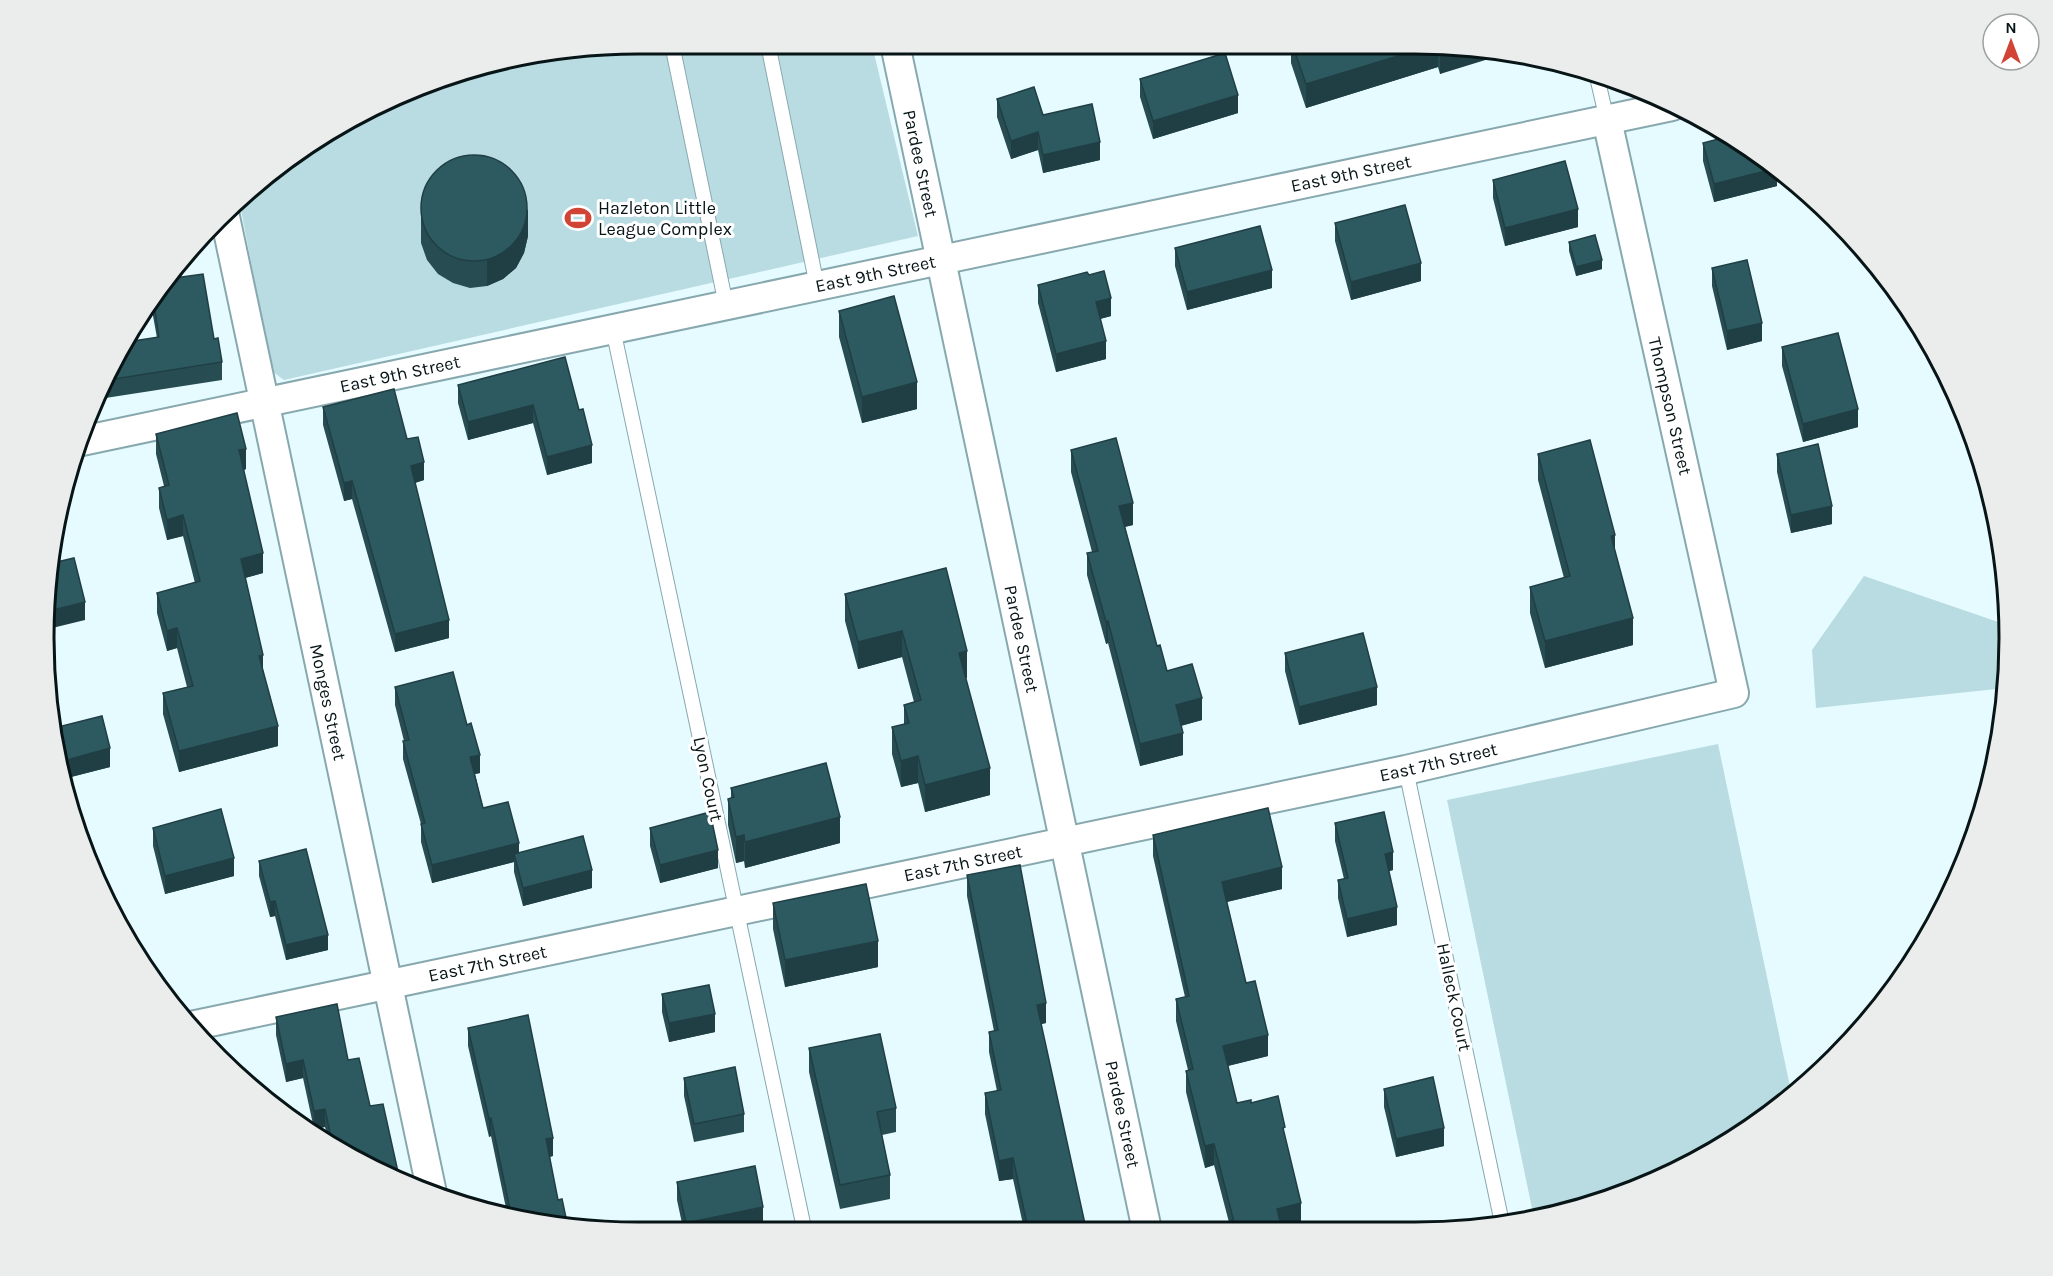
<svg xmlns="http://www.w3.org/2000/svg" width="2053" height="1276" viewBox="0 0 2053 1276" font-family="Karla,sans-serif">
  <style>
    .green { fill: #b8dce2 }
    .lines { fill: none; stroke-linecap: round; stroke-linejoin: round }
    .service-casing { stroke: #87a8ae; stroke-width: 16 }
    .minor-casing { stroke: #87a8ae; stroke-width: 32 }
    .service { stroke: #fff; stroke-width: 14 }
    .minor { stroke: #fff; stroke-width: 28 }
    .wall { fill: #274d53 }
    .shaded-wall { fill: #203f44 }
    .building { fill: #2d5a61; stroke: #203f44; stroke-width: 1.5 }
    .labels { text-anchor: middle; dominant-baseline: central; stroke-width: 6; stroke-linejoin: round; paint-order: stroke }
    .street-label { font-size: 18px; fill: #081517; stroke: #fff }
    .poi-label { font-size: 18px; fill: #081517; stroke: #fff; text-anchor: start }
    .rim { fill: none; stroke: #081517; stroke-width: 3 }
  </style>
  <rect width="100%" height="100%" fill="#e6fbff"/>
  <path class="green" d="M 560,49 L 873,49 L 918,236 L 284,380 L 273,372 L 270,362 L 239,199 L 276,166 L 375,105 L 447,75 Z
    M 1864,576 L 2007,625 L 2008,677 L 2006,688 L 1816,708 L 1812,650 Z
    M 1718,744 L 1792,1096 L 1712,1153 L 1569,1212 L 1534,1218 L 1447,800 Z"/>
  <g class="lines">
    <g class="service-casing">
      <path id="service" d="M 673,49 L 726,305
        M 769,49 L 817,286
        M 1597,77 L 1607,120
        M 613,329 L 804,1228
        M 1406,770 L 1502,1223"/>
    </g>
    <g class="minor-casing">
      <g id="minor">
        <path id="s1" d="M 896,49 L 1147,1230"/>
        <path id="s2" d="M 224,212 L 432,1193"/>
        <path id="s3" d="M 77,442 L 1672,106"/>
        <path id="s4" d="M 191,1026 L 1406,770 L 1734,693 L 1607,120"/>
      </g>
    </g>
    <use href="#service" class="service"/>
    <use href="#minor" class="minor"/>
  </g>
  <path class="wall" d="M 1291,49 L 1492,49 L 1440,74 L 1438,67 L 1306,108 L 1291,63 Z
    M 1140,79 L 1238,113 L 1153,139 L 1140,97 Z
    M 997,99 L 1043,115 L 1100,160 L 1043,173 L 1038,150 L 1011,159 L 997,117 Z
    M 1703,143 L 1777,186 L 1714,202 L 1703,161 Z
    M 1493,180 L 1578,227 L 1505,246 L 1493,198 Z
    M 421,199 L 528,236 L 524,253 L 516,268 L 503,279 L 487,286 L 470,288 L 453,283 L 438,274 L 427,260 L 421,243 Z
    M 1335,223 L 1421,281 L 1351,300 L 1335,241 Z
    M 1569,242 L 1602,269 L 1576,276 L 1569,251 Z
    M 1175,248 L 1272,288 L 1187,310 L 1175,266 Z
    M 1712,268 L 1762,341 L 1727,350 L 1712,286 Z
    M 1089,275 L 1111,316 L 1100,319 L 1106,359 L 1056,372 L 1038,303 L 1038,285 Z
    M 167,279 L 214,339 L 222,362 L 222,380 L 99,399 L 127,342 L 157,338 L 150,299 Z
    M 839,311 L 917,409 L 862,423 L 839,337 Z
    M 1782,347 L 1858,427 L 1803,442 L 1782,366 Z
    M 565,357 L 592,463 L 547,475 L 533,423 L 468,440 L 458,403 L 458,385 Z
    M 323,407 L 407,439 L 424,480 L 415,483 L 449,638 L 395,652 L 352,499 L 344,501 L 323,425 Z
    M 156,434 L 246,469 L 244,470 L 263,573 L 245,578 L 278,746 L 179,772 L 163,714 L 163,693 L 187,687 L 177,648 L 167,651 L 157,613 L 157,593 L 195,583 L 183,536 L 167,540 L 159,508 L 159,488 L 164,486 L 156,454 Z
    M 1071,450 L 1133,525 L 1125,527 L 1157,646 L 1167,671 L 1202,720 L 1181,726 L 1183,755 L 1140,766 L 1108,643 L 1106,644 L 1087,575 L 1087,553 L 1092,552 L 1071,472 Z
    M 1538,454 L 1615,553 L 1633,645 L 1545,668 L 1530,613 L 1530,587 L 1564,578 L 1538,480 Z
    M 1777,454 L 1832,524 L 1791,533 L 1777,472 Z
    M 946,568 L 967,678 L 966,678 L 990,795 L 925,812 L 918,783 L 901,787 L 892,754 L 892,727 L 904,724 L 904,705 L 914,702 L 902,657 L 858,669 L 845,621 L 845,594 Z
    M 1285,653 L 1377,705 L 1299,725 L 1285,671 Z
    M 395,687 L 480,773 L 475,774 L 483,808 L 519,853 L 592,888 L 523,906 L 514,872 L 514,862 L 432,883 L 421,842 L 421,824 L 403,759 L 403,741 L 404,741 L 395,705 Z
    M 58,727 L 110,767 L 67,778 L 58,745 Z
    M 731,788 L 840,843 L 745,868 L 744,861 L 736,863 L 728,825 L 728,799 L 731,798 Z
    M 1335,823 L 1393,870 L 1389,871 L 1397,925 L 1347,937 L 1338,898 L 1338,880 L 1344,879 L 1335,841 Z
    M 153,828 L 234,876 L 165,894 L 153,846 Z
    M 650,828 L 718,868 L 660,883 L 650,846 Z
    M 1153,835 L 1282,889 L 1227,902 L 1246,983 L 1268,1056 L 1228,1066 L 1237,1103 L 1251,1103 L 1285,1138 L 1301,1225 L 1282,1229 L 1282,1230 L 1231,1230 L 1214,1165 L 1205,1168 L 1186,1092 L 1186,1071 L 1188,1070 L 1176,1021 L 1176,999 L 1185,997 L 1153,856 Z
    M 259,861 L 328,950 L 286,960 L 275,916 L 270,917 L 259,876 Z
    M 967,875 L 1046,1023 L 1041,1024 L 1085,1230 L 1024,1229 L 1013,1179 L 999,1181 L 985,1114 L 985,1093 L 997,1091 L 989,1052 L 989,1032 L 994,1031 L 967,896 Z
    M 773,903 L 878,967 L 785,987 L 773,929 Z
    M 662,994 L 715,1032 L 669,1042 L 662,1012 Z
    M 276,1017 L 348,1060 L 370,1106 L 398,1180 L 328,1139 L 325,1127 L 314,1129 L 303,1078 L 286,1082 L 276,1035 Z
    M 468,1028 L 553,1156 L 550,1157 L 561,1227 L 507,1213 L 491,1136 L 489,1137 L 468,1046 Z
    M 809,1048 L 896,1108 L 896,1132 L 882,1135 L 890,1175 L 890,1199 L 840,1209 L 809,1072 Z
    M 684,1078 L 744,1114 L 744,1132 L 694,1142 L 684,1096 Z
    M 1384,1089 L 1444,1146 L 1396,1157 L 1384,1107 Z
    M 677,1182 L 763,1225 L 746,1228 L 683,1228 L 677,1200 Z"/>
  <path class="shaded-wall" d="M 1421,49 L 1438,49 L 1438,67 L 1306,108 L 1306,84 Z
    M 1447,49 L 1492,49 L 1508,53 L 1440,74 L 1440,51 Z
    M 1238,95 L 1238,113 L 1153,139 L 1153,121 Z
    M 1038,132 L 1038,150 L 1011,159 L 1011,141 Z
    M 1100,142 L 1100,160 L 1043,173 L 1043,155 Z
    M 1777,168 L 1777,186 L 1714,202 L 1714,184 Z
    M 528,209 L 528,236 L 524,253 L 516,268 L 503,279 L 487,286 L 487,260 Z
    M 1578,209 L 1578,227 L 1505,246 L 1505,228 Z
    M 1602,260 L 1602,269 L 1576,276 L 1576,267 Z
    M 1421,263 L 1421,281 L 1351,300 L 1351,282 Z
    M 1272,270 L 1272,288 L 1187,310 L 1187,292 Z
    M 1111,298 L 1111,316 L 1096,320 L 1096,302 Z
    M 1762,323 L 1762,341 L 1727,350 L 1727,331 Z
    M 1106,341 L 1106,359 L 1056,372 L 1056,354 Z
    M 917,382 L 917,409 L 862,423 L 862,397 Z
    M 533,405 L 533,423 L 468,440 L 468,422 Z
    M 1858,409 L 1858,427 L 1803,442 L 1803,424 Z
    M 592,445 L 592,463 L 547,475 L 547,457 Z
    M 246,449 L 246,469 L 239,471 L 239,450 Z
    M 424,462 L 424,480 L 411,484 L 411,466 Z
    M 352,481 L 352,499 L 344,501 L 344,483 Z
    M 1133,503 L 1133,525 L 1119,528 L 1119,506 Z
    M 1832,506 L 1832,524 L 1791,533 L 1791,515 Z
    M 183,515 L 183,536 L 167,540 L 167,520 Z
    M 1615,535 L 1615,561 L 1611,536 Z
    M 263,553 L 263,573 L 241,579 L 241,559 Z
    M 85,602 L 85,620 L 44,630 L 45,612 Z
    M 1633,618 L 1633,645 L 1545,668 L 1545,641 Z
    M 449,620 L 449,638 L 395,652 L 395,634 Z
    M 1108,621 L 1108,643 L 1106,644 L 1106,622 Z
    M 177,628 L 177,648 L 167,651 L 167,631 Z
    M 902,631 L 902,657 L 858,669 L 858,642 Z
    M 967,651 L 967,678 L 959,680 L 959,653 Z
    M 263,655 L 263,676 L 259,656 Z
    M 1377,687 L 1377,705 L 1299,725 L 1299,707 Z
    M 1202,698 L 1202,720 L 1176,727 L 1176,705 Z
    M 278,726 L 278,746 L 179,772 L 179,751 Z
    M 1183,733 L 1183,755 L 1140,766 L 1140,744 Z
    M 110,748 L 110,767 L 67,778 L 67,760 Z
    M 480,755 L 480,773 L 470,775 L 470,757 Z
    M 918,756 L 918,783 L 901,787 L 901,761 Z
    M 990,768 L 990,795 L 925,812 L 925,785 Z
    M 840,817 L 840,843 L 745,868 L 745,842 Z
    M 744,835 L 744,861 L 736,863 L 736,837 Z
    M 519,843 L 519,861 L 514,854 L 514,862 L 432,883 L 432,865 Z
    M 718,850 L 718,868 L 660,883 L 660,865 Z
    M 1393,852 L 1393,870 L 1385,872 L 1385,854 Z
    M 234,858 L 234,876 L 165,894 L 165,876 Z
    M 1282,867 L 1282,889 L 1222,903 L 1222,882 Z
    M 592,870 L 592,888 L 523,906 L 523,888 Z
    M 275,901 L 275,916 L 270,917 L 270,902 Z
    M 1397,907 L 1397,925 L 1347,937 L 1347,919 Z
    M 328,935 L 328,950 L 286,960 L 286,945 Z
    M 878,941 L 878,967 L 785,987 L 785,960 Z
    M 1046,1003 L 1046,1023 L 1037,1025 L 1037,1005 Z
    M 715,1014 L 715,1032 L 669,1042 L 669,1023 Z
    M 1268,1035 L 1268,1056 L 1223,1067 L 1223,1046 Z
    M 303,1060 L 303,1078 L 286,1082 L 286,1064 Z
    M 325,1109 L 325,1127 L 314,1129 L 314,1111 Z
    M 491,1118 L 491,1136 L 489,1137 L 489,1119 Z
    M 1444,1128 L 1444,1146 L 1396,1157 L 1396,1139 Z
    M 553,1138 L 553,1156 L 546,1157 L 546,1139 Z
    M 1214,1144 L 1214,1165 L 1205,1168 L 1205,1146 Z
    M 1013,1158 L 1013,1179 L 999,1181 L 999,1161 Z
    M 398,1172 L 398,1180 L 389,1175 L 389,1174 Z
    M 1301,1203 L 1301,1225 L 1277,1230 L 1277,1209 Z
    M 763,1207 L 763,1225 L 746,1228 L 686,1228 L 686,1223 Z
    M 1085,1224 L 1085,1230 L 1057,1230 Z"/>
  <path class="building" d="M 1294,49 L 1421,49 L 1306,84 Z
    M 1225,53 L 1238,95 L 1153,121 L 1140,79 Z
    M 1034,87 L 1043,115 L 1092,104 L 1100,142 L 1043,155 L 1038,132 L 1011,141 L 997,99 Z
    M 1726,137 L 1776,166 L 1777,168 L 1714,184 L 1703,143 Z
    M421 208a53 53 0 1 1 106 0a53 53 0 1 1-106 0Z
    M 1565,161 L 1578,209 L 1505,228 L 1493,180 Z
    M 1405,205 L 1421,263 L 1351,282 L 1335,223 Z
    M 1260,226 L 1272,270 L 1187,292 L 1175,248 Z
    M 1595,235 L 1602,260 L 1576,267 L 1569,242 Z
    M 1747,260 L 1762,323 L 1727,331 L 1712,268 Z
    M 1104,271 L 1111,298 L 1096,302 L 1106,341 L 1056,354 L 1038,285 L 1087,272 L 1089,275 Z
    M 203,274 L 214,339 L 218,338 L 222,362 L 108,380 L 127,342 L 159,337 L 153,297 L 167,279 Z
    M 894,296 L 917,382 L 862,397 L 839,311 Z
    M 1838,333 L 1858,409 L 1803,424 L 1782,347 Z
    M 565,357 L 579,410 L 583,409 L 592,445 L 547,457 L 533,405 L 468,422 L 458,385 Z
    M 394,389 L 407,439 L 418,437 L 424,462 L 411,466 L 449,620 L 395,634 L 352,481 L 344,483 L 323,407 Z
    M 237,413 L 246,449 L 239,450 L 263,553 L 241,559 L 263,655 L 259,656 L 278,726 L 179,751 L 163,693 L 193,686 L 177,628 L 167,631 L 157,593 L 200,581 L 183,515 L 167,520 L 159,488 L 169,485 L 156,434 Z
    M 1116,438 L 1133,503 L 1119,506 L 1157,646 L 1160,645 L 1167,671 L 1192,664 L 1202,698 L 1176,705 L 1183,733 L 1140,744 L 1108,621 L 1106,622 L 1087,553 L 1098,551 L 1071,450 Z
    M 1590,440 L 1615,535 L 1611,536 L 1633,618 L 1545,641 L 1530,587 L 1570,576 L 1538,454 Z
    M 1818,444 L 1832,506 L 1791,515 L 1777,454 Z
    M 74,558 L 85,602 L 45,612 L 48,564 Z
    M 946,568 L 967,651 L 959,653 L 990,768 L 925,785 L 918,756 L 901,761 L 892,727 L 909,723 L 904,705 L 921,700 L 902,631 L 858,642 L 845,594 Z
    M 1363,633 L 1377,687 L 1299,707 L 1285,653 Z
    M 453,672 L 467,725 L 471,723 L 480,755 L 470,757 L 483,808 L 508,802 L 519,843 L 432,865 L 421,824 L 425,823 L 403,741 L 409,740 L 395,687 Z
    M 102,716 L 110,748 L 67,760 L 58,727 Z
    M 826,763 L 840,817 L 745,842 L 744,835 L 736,837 L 728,799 L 734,797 L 731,788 Z
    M 1268,808 L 1282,867 L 1222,882 L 1246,983 L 1255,981 L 1268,1035 L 1223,1046 L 1237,1103 L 1251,1100 L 1251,1103 L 1278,1096 L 1285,1127 L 1283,1128 L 1301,1203 L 1277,1209 L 1282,1230 L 1236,1230 L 1214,1144 L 1205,1146 L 1186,1071 L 1193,1069 L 1176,999 L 1189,996 L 1153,835 Z
    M 221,809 L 234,858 L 165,876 L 153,828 Z
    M 710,812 L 718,850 L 660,865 L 650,828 Z
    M 1384,812 L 1393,852 L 1385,854 L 1397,907 L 1347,919 L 1338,880 L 1348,878 L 1335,823 Z
    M 583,836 L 592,870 L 523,888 L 514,854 Z
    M 306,849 L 328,935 L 286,945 L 275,901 L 270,902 L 259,861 Z
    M 1020,865 L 1046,1003 L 1037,1005 L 1085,1224 L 1057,1230 L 1028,1229 L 1013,1158 L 999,1161 L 985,1093 L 1001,1090 L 989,1032 L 998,1030 L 967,875 Z
    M 866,884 L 878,941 L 785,960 L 773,903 Z
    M 709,985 L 715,1014 L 669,1023 L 662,994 Z
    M 337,1004 L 348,1060 L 359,1058 L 370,1106 L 383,1104 L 398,1172 L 389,1174 L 390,1175 L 332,1142 L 325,1109 L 314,1111 L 303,1060 L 286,1064 L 276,1017 Z
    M 528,1015 L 553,1138 L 546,1139 L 558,1200 L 562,1199 L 568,1227 L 561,1227 L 511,1214 L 491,1118 L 489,1119 L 468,1028 Z
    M 880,1034 L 896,1108 L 877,1112 L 890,1175 L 840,1185 L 809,1048 Z
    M 735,1067 L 744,1114 L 694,1124 L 684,1078 Z
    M 1433,1077 L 1444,1128 L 1396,1139 L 1384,1089 Z
    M 755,1166 L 763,1207 L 686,1223 L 677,1182 Z"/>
  <defs>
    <g id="stadium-bare" transform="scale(2.07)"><path d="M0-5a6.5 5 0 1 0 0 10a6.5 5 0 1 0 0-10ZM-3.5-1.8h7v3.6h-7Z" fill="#d04335" stroke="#fff" stroke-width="2.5" paint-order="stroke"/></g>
  </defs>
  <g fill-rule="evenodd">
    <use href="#stadium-bare" x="578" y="218"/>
  </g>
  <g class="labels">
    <g class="street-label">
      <text stroke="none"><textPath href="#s1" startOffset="117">Pardee Street</textPath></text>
      <text stroke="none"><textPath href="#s3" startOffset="1302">East 9th Street</textPath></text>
      <text stroke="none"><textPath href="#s3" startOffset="816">East 9th Street</textPath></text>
      <text stroke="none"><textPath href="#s3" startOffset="330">East 9th Street</textPath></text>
      <text transform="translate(1670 406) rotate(77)">Thompson Street</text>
      <text stroke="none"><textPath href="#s1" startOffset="603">Pardee Street</textPath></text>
      <text stroke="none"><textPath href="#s2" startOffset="501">Monges Street</textPath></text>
      <text stroke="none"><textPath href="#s4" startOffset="1275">East 7th Street</textPath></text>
      <text transform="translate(708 779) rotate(78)">Lyon Court</text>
      <text stroke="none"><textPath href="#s4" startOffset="789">East 7th Street</textPath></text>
      <text stroke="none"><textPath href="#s4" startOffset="303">East 7th Street</textPath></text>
      <text transform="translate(1454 997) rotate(78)">Halleck Court</text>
      <text stroke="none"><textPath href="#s1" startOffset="1089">Pardee Street</textPath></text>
    </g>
    <g class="poi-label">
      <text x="598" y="208">Hazleton Little<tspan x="598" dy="21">League Complex</tspan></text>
    </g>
  </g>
  <path d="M0 0H2053V1276H0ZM638 54H1415A584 584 0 0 1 1999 638V638A584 584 0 0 1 1415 1222H638A584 584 0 0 1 54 638V638A584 584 0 0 1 638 54Z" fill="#ebecec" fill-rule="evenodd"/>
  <path class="rim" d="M638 54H1415A584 584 0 0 1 1999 638V638A584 584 0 0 1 1415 1222H638A584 584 0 0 1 54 638V638A584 584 0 0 1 638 54Z"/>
  <g transform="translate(2011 42)"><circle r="28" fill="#ffffff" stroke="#9ca1a2" stroke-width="1.5"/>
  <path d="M0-4.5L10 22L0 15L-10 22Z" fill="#d04335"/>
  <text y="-9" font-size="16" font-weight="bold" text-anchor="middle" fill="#081517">N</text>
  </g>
</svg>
